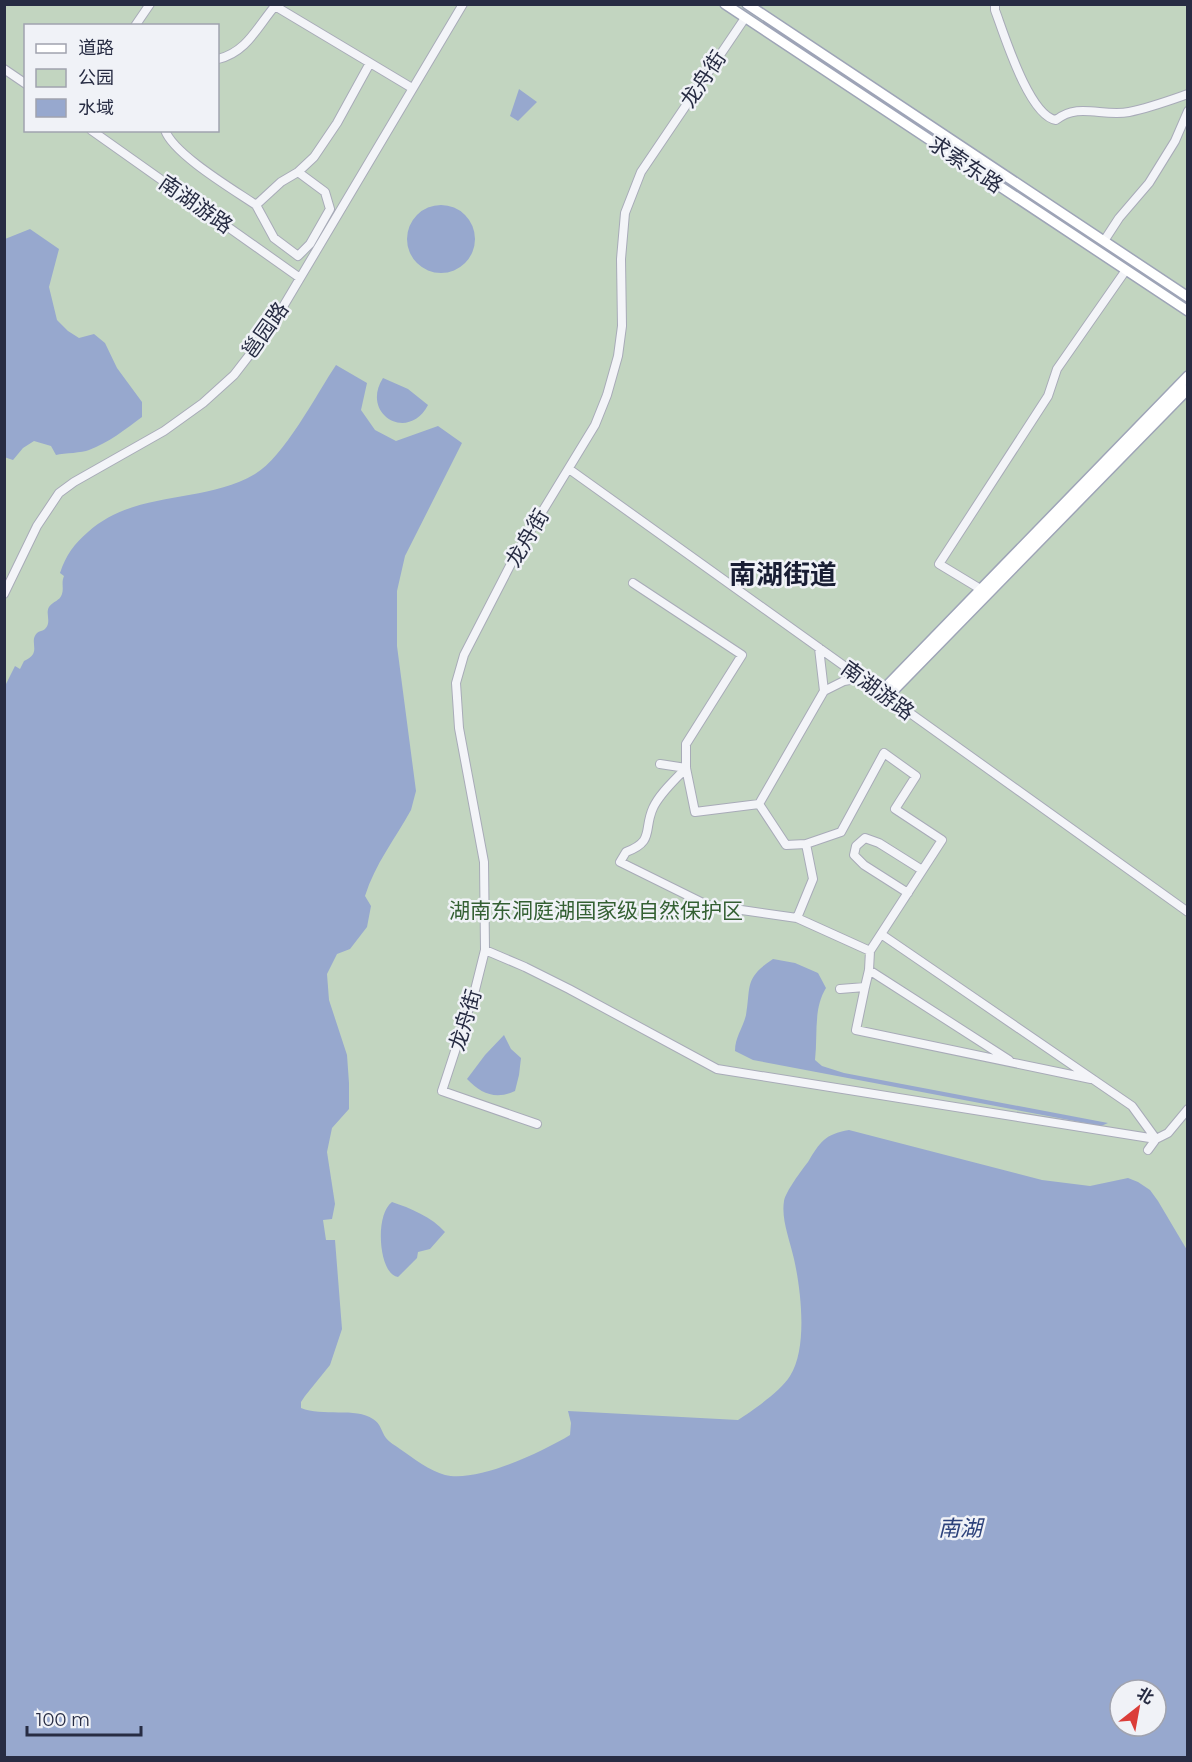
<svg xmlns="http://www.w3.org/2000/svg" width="1192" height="1762" viewBox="0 0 1192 1762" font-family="Montserrat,'Noto Sans SC',sans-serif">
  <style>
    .green { fill: #c2d5c0; fill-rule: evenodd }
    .water { fill: #97a8ce; fill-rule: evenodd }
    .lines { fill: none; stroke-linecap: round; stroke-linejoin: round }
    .minor-casing { stroke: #a8abb8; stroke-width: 10 }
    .major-casing { stroke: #9ea4b7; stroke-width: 12 }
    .minor { stroke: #f3f4f8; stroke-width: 8 }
    .major { stroke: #fff; stroke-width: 9 }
    .labels { text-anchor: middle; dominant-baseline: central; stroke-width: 5; stroke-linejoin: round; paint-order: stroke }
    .street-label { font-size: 21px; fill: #272c43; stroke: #f0f2f7 }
    .park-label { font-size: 21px; fill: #346033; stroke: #f0f2f7 }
    .water-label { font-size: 22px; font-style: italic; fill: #2d427b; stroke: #f0f2f7 }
    .district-label { font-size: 27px; font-weight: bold; fill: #191e34; stroke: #f0f2f7 }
  </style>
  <rect width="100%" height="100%" fill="#e0e2ea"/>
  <path class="green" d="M 5,5 L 1187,5 L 1187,1757 L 5,1757 ZM 26,26 L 218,26 L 218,130 L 26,130 ZM 1120,1690 L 1156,1690 L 1156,1726 L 1120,1726 Z"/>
  <path class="water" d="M 519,89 L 537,102 L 518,121 L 510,116 Z
    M407 239a34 34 0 1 1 68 0a34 34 0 1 1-68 0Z
    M 30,229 L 59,249 L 49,287 L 57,320 L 68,331 L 79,338 L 94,334 L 105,343 L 117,368 L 142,402 L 142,417 C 126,429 108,443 89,450 C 82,453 65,453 56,455 L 51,446 L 34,441 L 23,448 L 13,460 L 4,457 L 5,239 Z
    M 336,365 L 367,383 L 361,410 L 375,430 L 396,441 L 438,426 L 462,443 L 405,556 L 397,591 L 397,646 L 416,791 L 411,810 C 395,839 375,864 365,896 L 371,906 L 367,927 L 350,949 L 337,954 L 327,974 L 329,1000 L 347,1055 L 349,1083 L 349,1109 L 332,1128 L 327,1152 L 335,1204 L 332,1219 L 323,1220 L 326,1240 L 335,1240 L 342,1329 L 330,1365 L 305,1396 L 301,1402 L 301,1408 C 322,1417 356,1407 373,1419 C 381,1424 381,1431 386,1438 C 389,1442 396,1446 400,1449 C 413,1458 430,1471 445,1475 C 477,1483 542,1452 570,1435 L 571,1423 L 568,1411 L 738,1420 C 753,1410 781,1391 790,1376 C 808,1348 801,1290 794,1259 C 790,1240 781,1220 784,1201 C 786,1191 801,1171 808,1162 C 820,1142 825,1134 849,1130 L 1042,1180 L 1090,1186 L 1128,1178 L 1138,1182 L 1150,1190 L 1158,1201 L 1187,1250 L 1187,1757 L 5,1757 L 5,686 L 15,666 L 20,669 L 24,661 C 43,653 28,642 37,633 C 39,631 43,631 45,629 C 52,622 45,614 49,607 C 53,601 60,601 62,594 C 64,587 61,583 64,576 L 60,573 C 66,555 74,544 88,532 C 136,489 202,505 255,474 C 284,457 316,395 336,365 ZM 1120,1690 L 1156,1690 L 1156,1726 L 1120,1726 Z
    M 383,378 L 408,389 L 428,405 C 408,443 360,414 383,378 Z
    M 773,959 L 795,963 L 818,973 L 826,988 C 813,1009 818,1035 815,1060 L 822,1066 L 844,1073 L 1108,1123 L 1101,1126 L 753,1060 L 735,1051 C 735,1037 743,1028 746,1015 C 751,986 744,978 773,959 Z
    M 504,1035 L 511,1049 L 521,1058 L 519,1075 L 515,1091 C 496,1100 481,1094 467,1079 L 485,1055 Z
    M 392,1202 C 410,1208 432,1217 445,1232 L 430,1249 L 418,1252 L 417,1258 L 398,1277 C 379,1275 374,1215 392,1202 Z"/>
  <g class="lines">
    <g class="minor-casing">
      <path id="minor" d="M 277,4 L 275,6 L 412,88
        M 995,4 L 995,10 C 1004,34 1029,116 1056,120 C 1078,102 1102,117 1129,112 C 1149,108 1168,101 1188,94
        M 135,26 L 150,4
        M 218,59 C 247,52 257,27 275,6
        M 4,69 L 26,84
        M 91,130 L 300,278
        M 165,130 C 173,154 234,190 256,205 L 281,182 L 298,172 L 314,157 L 337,123 L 370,63
        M 256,205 L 274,238 L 298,256 L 310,244 L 330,209 L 325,192 L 298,172
        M 1104,241 L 1119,218 L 1149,183 L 1175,141 L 1188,111
        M 569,469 L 1188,912
        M 633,583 L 742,655 L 686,744 L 686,768 L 695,812 L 759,804 L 824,691
        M 982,590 L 939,564 L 1048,396 L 1057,369 L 1126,270
        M 4,594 L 37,526 L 59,493 L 74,482 L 164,431 L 203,403 L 234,375 L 271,327 L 463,4
        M 819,648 L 824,691 L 844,681 L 861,678
        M 660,764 L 686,768
        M 686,768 C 675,780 660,793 653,808 C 643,830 655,841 626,852 L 620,862 L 707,905 L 797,918 L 870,951 L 942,840 L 895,809 L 916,776 L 884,753 L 841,832 L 806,844 L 786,845 L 759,804
        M 908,893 L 864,865 L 854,855 L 856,846 L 865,838 L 879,843 L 922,870
        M 797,918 L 813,879 L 806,844
        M 881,934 L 1132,1106 L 1156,1139 L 1148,1150
        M 485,950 L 525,967 L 569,989 L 717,1069 L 1156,1139 L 1168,1133 L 1188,1109
        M 869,970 L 1009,1060
        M 865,987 L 856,1030 L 1091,1079
        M 840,989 L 865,987 L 869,970 L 870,951
        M 537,1124 L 442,1091 L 475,990 L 485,950 L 484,862 L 459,728 L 456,683 L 464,655 L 514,558 L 595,425 L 607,395 L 618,356 L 622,326 L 621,259 L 625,213 L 641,172 L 745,18"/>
    </g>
    <g class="major-casing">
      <path id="major" d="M 725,4 L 1188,311
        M 747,4 L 1188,297
        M 881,692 L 1188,376
        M 887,697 L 1188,389"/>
    </g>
    <use href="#minor" class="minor"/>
    <use href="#major" class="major"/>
  </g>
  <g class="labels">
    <g class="street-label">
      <text transform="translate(703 79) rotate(-56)">龙舟街</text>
      <text transform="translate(966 164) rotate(34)">求索东路</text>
      <text transform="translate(196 204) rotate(35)">南湖游路</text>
      <text transform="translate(265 330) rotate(-55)">邕园路</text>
      <text transform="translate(527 538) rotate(-59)">龙舟街</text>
      <text transform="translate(878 690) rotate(36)">南湖游路</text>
      <text transform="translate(465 1020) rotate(-73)">龙舟街</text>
    </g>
    <g class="park-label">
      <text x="596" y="910">湖南东洞庭湖国家级自然保护区</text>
    </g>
    <g class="water-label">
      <text x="960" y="1528">南湖</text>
    </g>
    <g class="district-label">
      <text x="783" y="574">南湖街道</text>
    </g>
  </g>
  <rect width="1192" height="1762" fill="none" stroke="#272c43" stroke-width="12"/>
  <rect x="24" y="24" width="195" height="108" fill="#f0f2f7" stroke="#a0a3af" stroke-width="1.5"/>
  <rect x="36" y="44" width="30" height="9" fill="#ffffff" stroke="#a0a3af" stroke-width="1.5"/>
  <text x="78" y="54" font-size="18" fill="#272c43">道路</text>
  <rect x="36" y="69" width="30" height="18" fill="#c2d5c0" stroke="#a0a3af" stroke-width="1.5"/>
  <text x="78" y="84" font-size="18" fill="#272c43">公园</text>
  <rect x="36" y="99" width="30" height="18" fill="#97a8ce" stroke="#a0a3af" stroke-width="1.5"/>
  <text x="78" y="114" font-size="18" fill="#272c43">水域</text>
  <g transform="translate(1138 1708) rotate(31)"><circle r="28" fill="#f0f2f7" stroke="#a0a3af" stroke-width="1.5"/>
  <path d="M0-4.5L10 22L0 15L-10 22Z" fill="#db3d39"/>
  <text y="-9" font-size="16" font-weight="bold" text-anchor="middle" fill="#272c43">北</text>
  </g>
  <path d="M27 1726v9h114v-9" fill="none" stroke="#272c43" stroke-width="3"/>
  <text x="36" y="1726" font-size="18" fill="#272c43" stroke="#f0f2f7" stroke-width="4.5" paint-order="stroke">100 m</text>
</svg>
